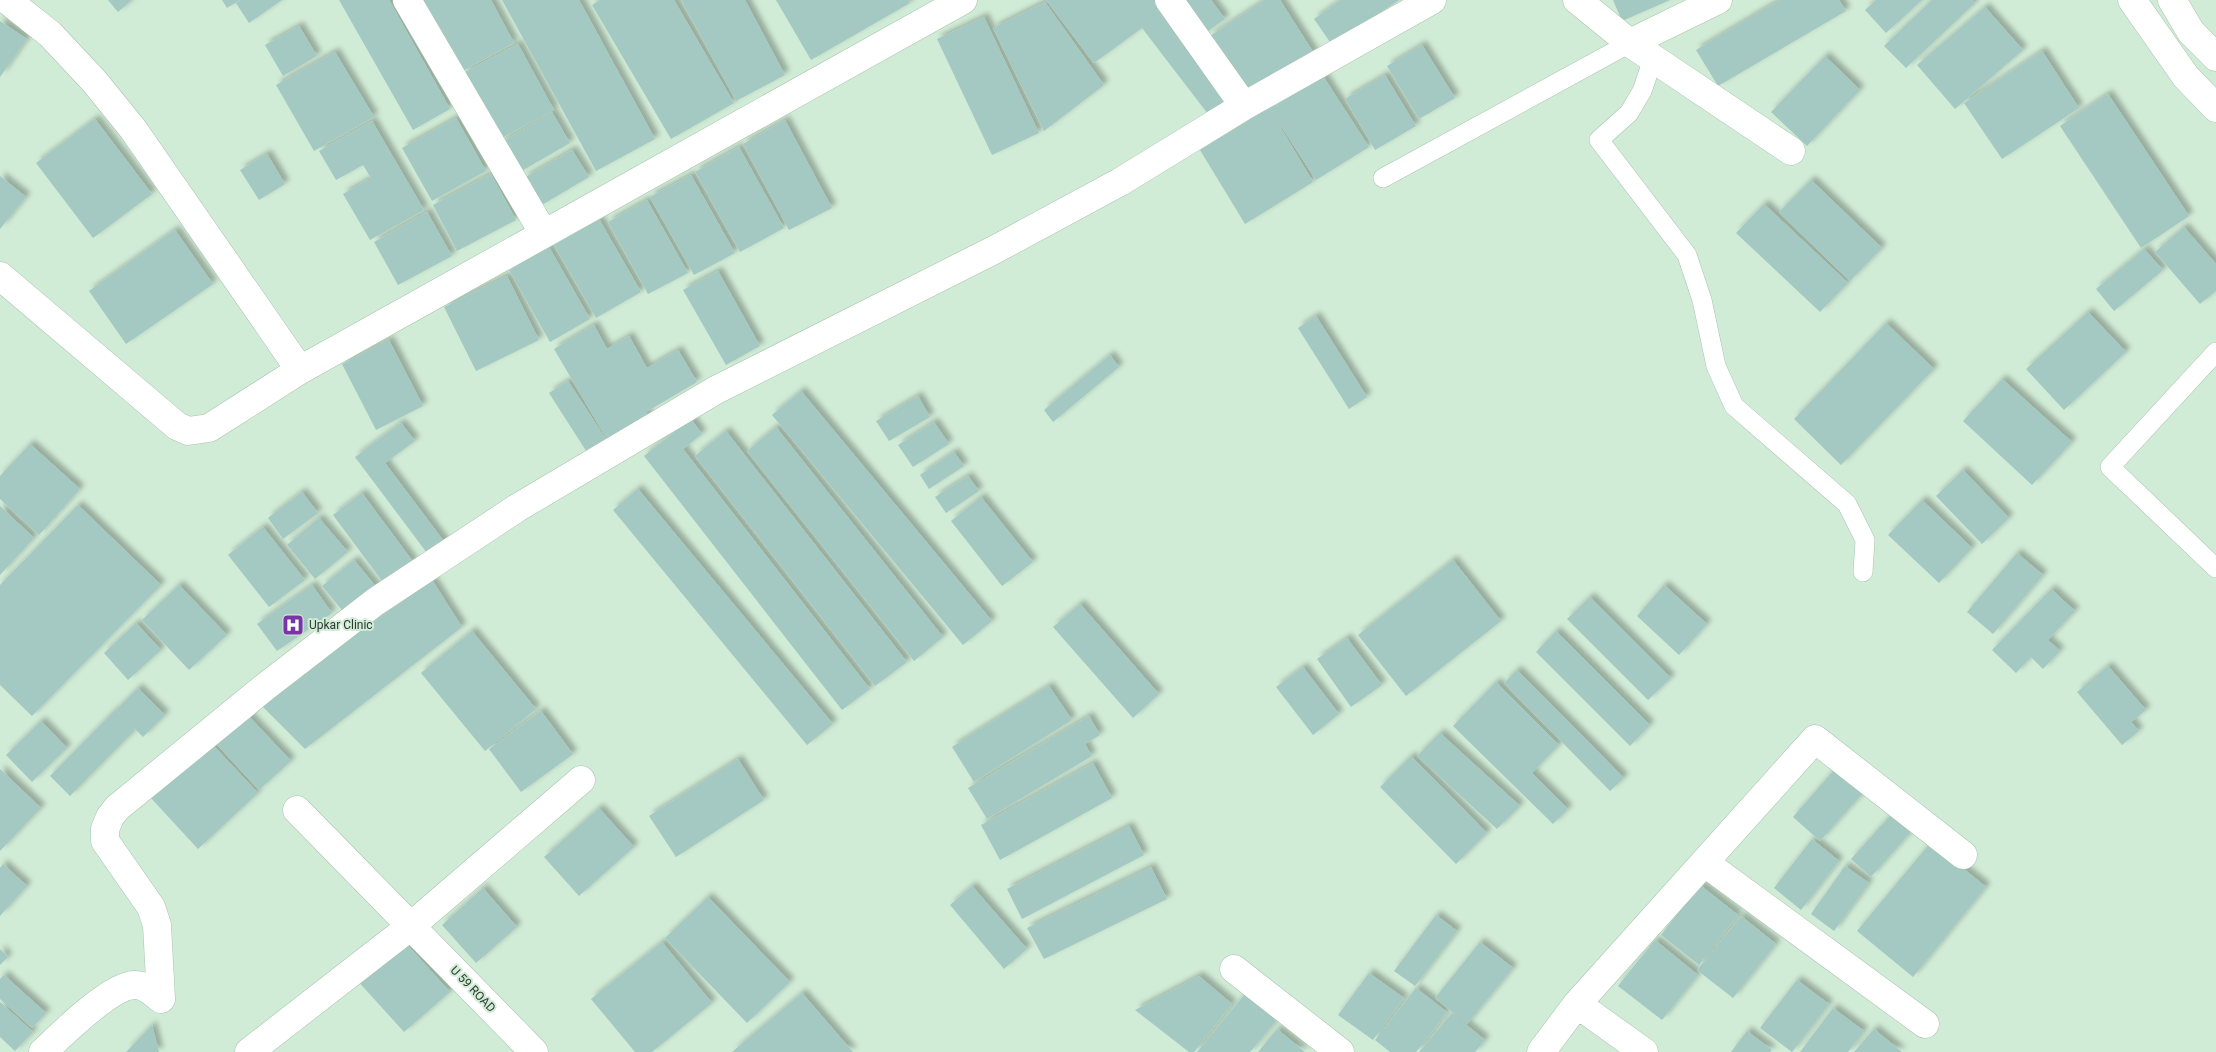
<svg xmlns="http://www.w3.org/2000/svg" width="2216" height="1052" viewBox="0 0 2216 1052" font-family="Roboto,sans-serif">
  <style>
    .building { fill: #a3c9c2; filter: url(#shadow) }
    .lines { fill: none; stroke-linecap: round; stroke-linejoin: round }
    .service-casing { stroke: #a8c3ae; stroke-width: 20 }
    .minor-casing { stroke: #a8c3ae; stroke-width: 29 }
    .tertiary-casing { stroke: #a8c3ae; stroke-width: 29 }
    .secondary-casing { stroke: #a8c3ae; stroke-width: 29 }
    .service { stroke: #fff; stroke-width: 19 }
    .minor { stroke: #fff; stroke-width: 28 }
    .tertiary { stroke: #fff; stroke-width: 28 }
    .secondary { stroke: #fff; stroke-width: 28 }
    .labels { text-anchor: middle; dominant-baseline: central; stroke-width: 4; stroke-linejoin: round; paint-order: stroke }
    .poi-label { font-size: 12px; fill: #2e3931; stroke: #d0ebd6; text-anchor: start }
    .street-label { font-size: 12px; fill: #2e3931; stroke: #d0ebd6 }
  </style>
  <defs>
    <filter id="shadow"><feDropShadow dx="4.5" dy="-4.5" stdDeviation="2.5" flood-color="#0004"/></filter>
  </defs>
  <rect width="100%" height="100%" fill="#d0ebd6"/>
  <path class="building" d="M 108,0 L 132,0 L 118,12 Z
    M 222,0 L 240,0 L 227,8 Z
    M 241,0 L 282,0 L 249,23 L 236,3 Z
    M 339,0 L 389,0 L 450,109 L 413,130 Z
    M 420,0 L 491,0 L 514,43 L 459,73 Z
    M 502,0 L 579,0 L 655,139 L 596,171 Z
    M 600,0 L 674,0 L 734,103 L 671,139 L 592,5 Z
    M 681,0 L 745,0 L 785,75 L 736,101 Z
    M 776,0 L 908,0 L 910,3 L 811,60 Z
    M 1046,0 L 1156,0 L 1233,101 L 1211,118 L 1142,28 L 1094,63 Z
    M 1176,0 L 1211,0 L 1225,19 L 1201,36 Z
    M 1265,0 L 1280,0 L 1315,55 L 1250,97 L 1210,36 Z
    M 1341,0 L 1399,0 L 1332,45 L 1314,19 Z
    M 1613,0 L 1670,0 L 1622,21 Z
    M 1780,0 L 1839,0 L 1846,11 L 1718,86 L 1696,50 Z
    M 1876,0 L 1922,0 L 1886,33 L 1865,10 Z
    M 1932,0 L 1972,0 L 1975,3 L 1906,68 L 1884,46 Z
    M 1045,2 L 1104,85 L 1044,131 L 993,28 Z
    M 1985,7 L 2023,50 L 1955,109 L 1917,65 Z
    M 984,17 L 1039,133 L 992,155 L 937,39 Z
    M 0,21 L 27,39 L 0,77 Z
    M 299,26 L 317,56 L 283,76 L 265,45 Z
    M 518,44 L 554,110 L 498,140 L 463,73 Z
    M 1422,45 L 1455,98 L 1419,119 L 1387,66 Z
    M 2042,51 L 2079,108 L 2002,159 L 1964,103 Z
    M 335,52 L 374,117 L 314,151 L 276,85 Z
    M 1825,56 L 1860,90 L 1807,146 L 1771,112 Z
    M 1385,75 L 1416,126 L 1375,150 L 1345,99 Z
    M 1323,76 L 1369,147 L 1316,180 L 1270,109 Z
    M 2108,94 L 2189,216 L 2141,248 L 2060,126 Z
    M 1269,108 L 1313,182 L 1245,224 L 1200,150 Z
    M 552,112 L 570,143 L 518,173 L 500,143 Z
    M 456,118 L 486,171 L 432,201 L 402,148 Z
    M 95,119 L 152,194 L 93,238 L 36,163 Z
    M 785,120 L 832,208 L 789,230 L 743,144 Z
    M 372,121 L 424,210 L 370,240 L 343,194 L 371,178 L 363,165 L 336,180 L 319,151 Z
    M 739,147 L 784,228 L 740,252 L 695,172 Z
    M 572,150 L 589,177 L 540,206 L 524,178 Z
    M 267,154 L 285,184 L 259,200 L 240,170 Z
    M 491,174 L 516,220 L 457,251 L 433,205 Z
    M 691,175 L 735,253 L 694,275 L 650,197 Z
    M 0,176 L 26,197 L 0,229 Z
    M 1811,180 L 1882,248 L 1850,281 L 1779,212 Z
    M 647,200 L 688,273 L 648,294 L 608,222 Z
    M 1764,204 L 1848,283 L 1820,312 L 1736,233 Z
    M 427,212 L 452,256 L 398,285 L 374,242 Z
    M 599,219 L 641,292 L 596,318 L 554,245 Z
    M 2184,227 L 2216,264 L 2216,291 L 2200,304 L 2155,252 Z
    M 175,230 L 213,284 L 126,344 L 89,291 Z
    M 549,247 L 590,319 L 550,342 L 509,270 Z
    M 2144,249 L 2163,270 L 2114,311 L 2096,289 Z
    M 718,271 L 760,346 L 726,365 L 683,290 Z
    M 507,276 L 539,340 L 476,371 L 444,307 Z
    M 2088,312 L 2126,352 L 2064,410 L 2026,369 Z
    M 1316,316 L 1367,397 L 1349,409 L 1298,328 Z
    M 1886,323 L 1934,369 L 1841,465 L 1794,419 Z
    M 594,325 L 607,349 L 629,336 L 647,368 L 678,350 L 697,382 L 646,412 L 649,418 L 608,441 L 554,349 Z
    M 389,340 L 423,406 L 376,430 L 342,364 Z
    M 1110,355 L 1119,367 L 1053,422 L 1044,410 Z
    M 2002,379 L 2072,442 L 2032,485 L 1963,421 Z
    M 568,381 L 609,444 L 590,457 L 549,393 Z
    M 801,391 L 992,621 L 963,645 L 772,415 Z
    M 918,396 L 930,417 L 889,441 L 876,421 Z
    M 691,419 L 702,434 L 683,449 L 870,689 L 842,710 L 644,456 Z
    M 934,422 L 949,444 L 913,467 L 898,445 Z
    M 401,423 L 415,441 L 385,463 L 446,544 L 430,557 L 355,457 Z
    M 776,427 L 943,637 L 914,661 L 747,451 Z
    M 726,431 L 907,662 L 875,686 L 695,456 Z
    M 30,444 L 80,489 L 39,535 L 0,499 L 0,476 Z
    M 954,452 L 964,466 L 929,489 L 920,475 Z
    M 1963,470 L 2009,518 L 1982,544 L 1936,496 Z
    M 968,476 L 979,491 L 946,513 L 935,497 Z
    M 638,489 L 833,724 L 807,745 L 613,510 Z
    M 302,492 L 318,513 L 283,539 L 268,518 Z
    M 362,493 L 414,563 L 385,585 L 333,515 Z
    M 981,497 L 1033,562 L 1002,586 L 951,521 Z
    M 1922,500 L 1972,548 L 1939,583 L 1888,535 Z
    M 78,505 L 161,585 L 32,716 L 0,685 L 0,585 Z
    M 0,506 L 34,538 L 0,575 Z
    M 319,518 L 348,552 L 315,579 L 287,545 Z
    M 263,527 L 305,580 L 269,607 L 228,555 Z
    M 2017,553 L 2043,575 L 1993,634 L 1967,612 Z
    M 354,560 L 378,589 L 346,615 L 322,586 Z
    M 1453,560 L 1501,621 L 1406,696 L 1358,635 Z
    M 432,580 L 462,627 L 305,749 L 259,703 Z
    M 179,585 L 227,635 L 189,670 L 142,620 Z
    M 312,585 L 332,613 L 277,651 L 257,624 Z
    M 1664,585 L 1707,624 L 1679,655 L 1637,616 Z
    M 2051,589 L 2075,611 L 2048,640 L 2060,651 L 2043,669 L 2031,657 L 2016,673 L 1992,650 Z
    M 1590,597 L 1671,678 L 1648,700 L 1567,619 Z
    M 1080,604 L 1159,694 L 1133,718 L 1053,627 Z
    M 136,623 L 161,650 L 128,680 L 104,653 Z
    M 472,631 L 536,709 L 485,751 L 421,673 Z
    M 1556,631 L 1650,725 L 1630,746 L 1536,652 Z
    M 1347,638 L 1382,685 L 1351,707 L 1317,659 Z
    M 2108,666 L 2146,710 L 2131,722 L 2139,731 L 2122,745 L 2077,692 Z
    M 1303,667 L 1339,714 L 1313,735 L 1276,687 Z
    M 1517,670 L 1624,778 L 1610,791 L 1504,683 Z
    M 1496,682 L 1559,745 L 1532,773 L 1568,809 L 1553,824 L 1453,726 Z
    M 1049,686 L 1072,720 L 974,782 L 952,747 Z
    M 138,688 L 165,715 L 143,737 L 116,710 Z
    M 115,710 L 135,730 L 70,796 L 50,776 Z
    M 243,710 L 291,761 L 259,790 L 212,739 Z
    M 541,711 L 573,754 L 521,792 L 489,749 Z
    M 1089,716 L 1100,735 L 1085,744 L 1092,756 L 987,819 L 968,788 Z
    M 41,721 L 67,748 L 32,782 L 6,755 Z
    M 1440,733 L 1520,806 L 1497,829 L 1417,756 Z
    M 210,742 L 258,793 L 198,849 L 150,797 Z
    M 1411,756 L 1487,833 L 1456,864 L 1380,787 Z
    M 738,759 L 764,800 L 676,857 L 649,816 Z
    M 1093,763 L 1112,798 L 1000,860 L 981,825 Z
    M 0,769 L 41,808 L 0,851 Z
    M 1834,770 L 1862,794 L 1820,841 L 1793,817 Z
    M 599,808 L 634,847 L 579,896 L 544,857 Z
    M 1897,808 L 1917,825 L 1871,877 L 1851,859 Z
    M 1129,826 L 1144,855 L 1022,919 L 1007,889 Z
    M 1812,839 L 1839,861 L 1801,910 L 1774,888 Z
    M 1931,842 L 1986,887 L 1913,977 L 1857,931 Z
    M 3,864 L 27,886 L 0,916 L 0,868 Z
    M 1845,866 L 1869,883 L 1834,931 L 1811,914 Z
    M 1151,867 L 1167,899 L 1044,959 L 1027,928 Z
    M 1700,885 L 1738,915 L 1699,965 L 1661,935 Z
    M 972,886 L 1027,949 L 1004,969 L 950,905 Z
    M 483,888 L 517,927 L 476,963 L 442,925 Z
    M 708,897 L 790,982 L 747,1023 L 665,938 Z
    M 1436,915 L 1457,931 L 1415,986 L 1394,971 Z
    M 1741,916 L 1776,944 L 1733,998 L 1697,970 Z
    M 402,939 L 450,992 L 404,1032 L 356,979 Z
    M 1655,940 L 1698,975 L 1662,1020 L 1618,986 Z
    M 662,942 L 712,1003 L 652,1052 L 635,1052 L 591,999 Z
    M 1480,942 L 1513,968 L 1467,1024 L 1435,998 Z
    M 0,949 L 8,957 L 0,965 Z
    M 1369,973 L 1404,998 L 1373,1040 L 1338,1015 Z
    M 4,975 L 46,1013 L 32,1028 L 0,999 L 0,979 Z
    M 1199,976 L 1232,1004 L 1194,1052 L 1189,1052 L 1135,1010 Z
    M 1797,980 L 1829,1004 L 1792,1052 L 1760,1028 Z
    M 1416,988 L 1447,1012 L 1416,1052 L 1390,1052 L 1375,1040 Z
    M 802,993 L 853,1052 L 732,1052 Z
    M 1245,994 L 1277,1020 L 1250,1052 L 1197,1052 Z
    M 0,1002 L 33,1032 L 15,1051 L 0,1037 Z
    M 1833,1008 L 1864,1031 L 1848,1052 L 1800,1052 Z
    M 1452,1013 L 1485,1040 L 1475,1052 L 1419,1052 Z
    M 152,1025 L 159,1052 L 126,1052 Z
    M 1277,1029 L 1305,1052 L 1258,1052 Z
    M 1874,1029 L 1902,1052 L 1854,1052 Z
    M 1747,1031 L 1772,1050 L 1770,1052 L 1731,1052 Z"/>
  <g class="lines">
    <g class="service-casing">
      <path id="service" d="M 1653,59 L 1642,91 L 1629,113 L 1599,140 L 1687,255 L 1702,300 L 1716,366 L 1734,406 L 1847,504 L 1865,540 L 1863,572
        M 1383,178 L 1630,43
        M 2216,352 L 2110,467 L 2216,568"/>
    </g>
    <g class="minor-casing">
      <path id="minor" d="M 7,0 L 50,34 L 94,81 L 133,129 L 300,370
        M 407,0 L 544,234
        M 1169,0 L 1244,106
        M 1577,0 L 1630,43 L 1718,0
        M 1630,43 L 1791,151
        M 0,276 L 177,426 L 188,431 L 209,428 L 300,370 L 963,0
        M 297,810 L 534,1052
        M 1705,863 L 1925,1024
        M 1234,969 L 1340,1052
        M 161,999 L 157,925 L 151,907 L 105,841 L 105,829 L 110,817 L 117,808 L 265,687 L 375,602 L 517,508 L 716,390 L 994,250 L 1120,182 L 1244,106 L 1432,0
        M 1577,1004 L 1644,1052
        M 43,1052 C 61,1035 110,986 134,985 C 143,984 154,993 161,999
        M 249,1052 L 411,926 L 581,780
        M 1541,1052 L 1577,1004 L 1815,739 L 1963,855"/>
    </g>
    <g class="tertiary-casing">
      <path id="tertiary" d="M 2132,0 L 2186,77 L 2216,108"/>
    </g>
    <g class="secondary-casing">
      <path id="secondary" d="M 2172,0 L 2191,32 L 2216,57"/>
    </g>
    <use href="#service" class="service"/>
    <use href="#minor" class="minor"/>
    <use href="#tertiary" class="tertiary"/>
    <use href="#secondary" class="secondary"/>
  </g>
  <defs>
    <g id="hospital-square" transform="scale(1.125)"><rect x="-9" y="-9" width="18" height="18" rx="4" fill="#7834a8" stroke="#d0ebd6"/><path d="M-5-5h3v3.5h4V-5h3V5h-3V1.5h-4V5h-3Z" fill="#fff"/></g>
  </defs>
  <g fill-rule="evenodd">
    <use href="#hospital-square" x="293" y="625"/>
  </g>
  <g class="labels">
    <g class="poi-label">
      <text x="309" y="625">Upkar Clinic</text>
    </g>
    <g class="street-label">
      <text transform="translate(473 989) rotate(46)">U 59 ROAD</text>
    </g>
  </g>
</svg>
